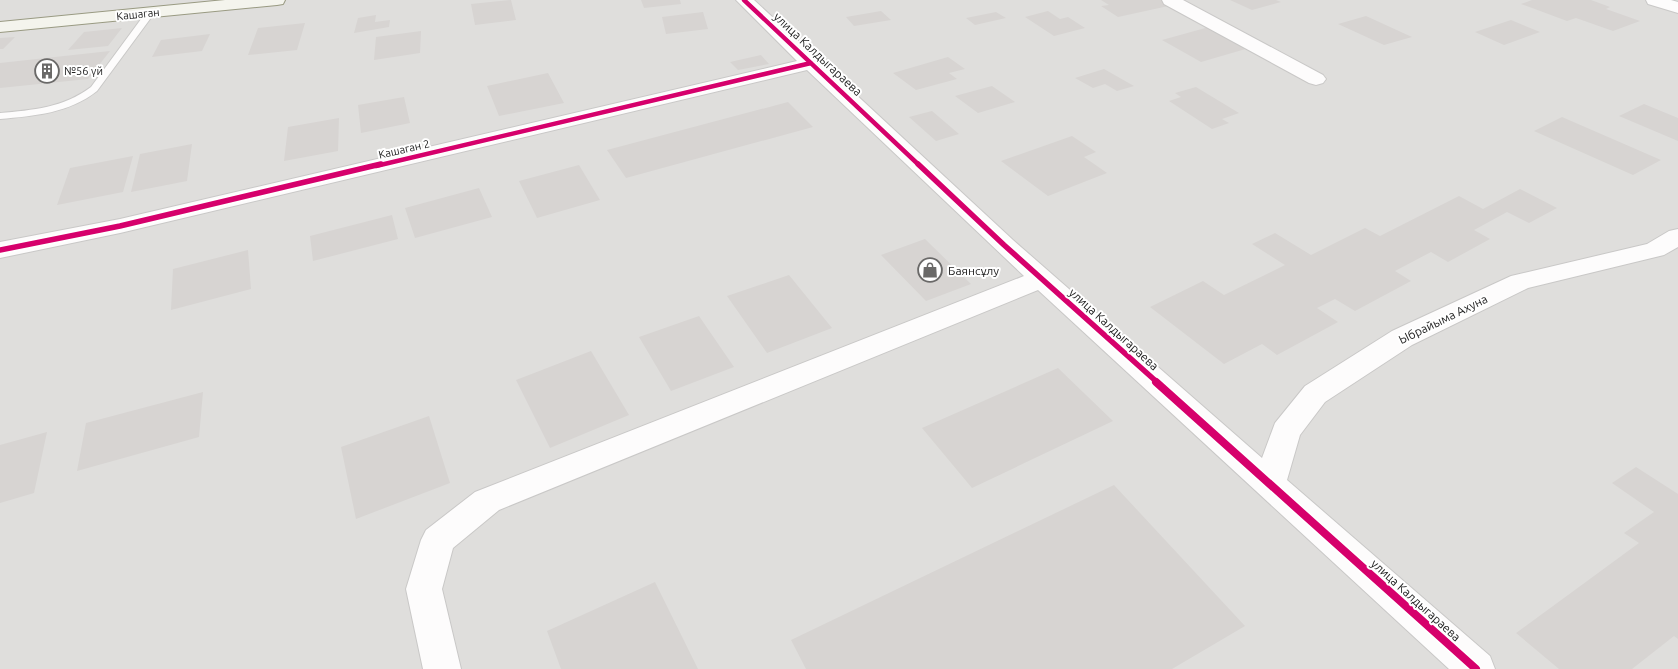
<svg xmlns="http://www.w3.org/2000/svg" width="1678" height="669" viewBox="0 0 1678 669" font-family="Ubuntu,sans-serif">
  <style>
    .residential { fill: #dfdedc }
    .building { fill: #d7d4d2 }
    .lines { fill: none; stroke-linecap: round; stroke-linejoin: round }
    .lane-casing { stroke: #c9c8c7; stroke-width: 2 }
    .street-casing { stroke: #c9c8c7; stroke-width: 2 }
    .secondary-casing { stroke: #999a82; stroke-width: 2 }
    .lane { fill: #fdfcfc; fill-rule: evenodd }
    .street { fill: #fdfcfc; fill-rule: evenodd }
    .secondary { fill: #f4f4ed; fill-rule: evenodd }
    .cycleway-far2-casing { stroke: #fff; stroke-width: 6 }
    .cycleway-far1-casing { stroke: #fff; stroke-width: 9 }
    .cycleway-casing { stroke: #fff; stroke-width: 11 }
    .cycleway-far2 { stroke: #d6006c; stroke-width: 4.5 }
    .cycleway-far1 { stroke: #d6006c; stroke-width: 5.5 }
    .cycleway { stroke: #d6006c; stroke-width: 8 }
    .labels { text-anchor: middle; dominant-baseline: central; stroke-width: 4; stroke-linejoin: round; paint-order: stroke }
    .far-street-label { font-size: 11px; fill: #222; stroke: #fff }
    .far-poi-label { font-size: 11px; fill: #222; stroke: #fff; text-anchor: start }
    .street-label { font-size: 12px; fill: #222; stroke: #fff }
    .poi-label { font-size: 12px; fill: #222; stroke: #fff; text-anchor: start }
  </style>
  <rect width="100%" height="100%" fill="#f0eeeb"/>
  <path class="residential" d="M 0,0 L 1678,0 L 1678,669 L 0,669 Z"/>
  <path class="building" d="M 511,0 L 516,20 L 475,25 L 471,4 Z
    M 641,0 L 680,0 L 681,4 L 644,8 Z
    M 1101,0 L 1164,0 L 1173,5 L 1118,17 L 1101,6 L 1109,5 Z
    M 1230,0 L 1276,0 L 1281,2 L 1252,10 Z
    M 1532,0 L 1591,0 L 1610,7 L 1606,9 L 1640,21 L 1613,31 L 1576,18 L 1567,21 L 1521,4 Z
    M 881,11 L 891,20 L 854,26 L 846,17 Z
    M 1048,11 L 1060,19 L 1068,17 L 1085,28 L 1054,36 L 1025,17 Z
    M 703,12 L 708,29 L 666,34 L 662,17 Z
    M 996,12 L 1006,18 L 975,25 L 966,18 Z
    M 376,15 L 375,22 L 390,20 L 389,27 L 354,33 L 358,18 Z
    M 1366,16 L 1412,37 L 1384,45 L 1338,24 Z
    M 1511,20 L 1540,32 L 1504,45 L 1475,32 Z
    M 305,23 L 297,50 L 248,55 L 258,28 Z
    M 1209,27 L 1249,48 L 1201,62 L 1162,40 Z
    M 122,28 L 108,46 L 68,50 L 84,32 Z
    M 421,31 L 420,53 L 374,60 L 376,37 Z
    M 210,34 L 202,51 L 152,57 L 161,40 Z
    M 15,37 L 3,49 L 0,49 L 0,38 Z
    M 110,51 L 88,79 L 0,88 L 0,63 Z
    M 761,55 L 769,64 L 738,70 L 730,62 Z
    M 948,57 L 965,69 L 949,73 L 957,79 L 916,90 L 893,73 Z
    M 1104,69 L 1134,86 L 1117,91 L 1105,84 L 1093,88 L 1075,78 Z
    M 548,73 L 564,103 L 499,116 L 487,86 Z
    M 992,86 L 1015,102 L 978,113 L 955,96 Z
    M 1196,87 L 1239,113 L 1222,119 L 1229,123 L 1212,129 L 1169,101 L 1181,97 L 1175,93 Z
    M 404,97 L 410,123 L 361,133 L 358,105 Z
    M 788,102 L 813,127 L 626,178 L 607,150 Z
    M 1644,104 L 1678,118 L 1678,141 L 1619,116 Z
    M 932,111 L 959,134 L 936,141 L 909,117 Z
    M 1562,117 L 1661,160 L 1633,175 L 1534,131 Z
    M 339,118 L 338,151 L 284,161 L 288,127 Z
    M 1072,136 L 1096,152 L 1084,157 L 1107,173 L 1048,196 L 1001,161 Z
    M 192,144 L 187,181 L 131,192 L 140,154 Z
    M 133,156 L 123,192 L 57,205 L 70,168 Z
    M 579,165 L 600,200 L 537,218 L 519,181 Z
    M 479,188 L 492,217 L 415,238 L 405,208 Z
    M 1520,189 L 1557,208 L 1529,223 L 1507,212 L 1474,230 L 1490,239 L 1448,262 L 1431,252 L 1395,271 L 1411,281 L 1355,311 L 1335,299 L 1317,308 L 1338,322 L 1277,355 L 1262,344 L 1224,364 L 1150,307 L 1203,281 L 1224,295 L 1285,265 L 1252,244 L 1275,233 L 1311,255 L 1365,228 L 1380,236 L 1459,196 L 1483,209 Z
    M 392,215 L 398,239 L 313,261 L 310,236 Z
    M 925,239 L 971,284 L 926,301 L 881,255 Z
    M 248,250 L 251,289 L 171,310 L 173,269 Z
    M 789,275 L 832,328 L 767,353 L 727,296 Z
    M 699,316 L 734,367 L 671,391 L 639,337 Z
    M 591,351 L 629,415 L 550,448 L 516,380 Z
    M 1058,368 L 1113,421 L 972,488 L 922,428 Z
    M 203,392 L 199,437 L 77,471 L 86,423 Z
    M 429,416 L 450,483 L 356,519 L 341,447 Z
    M 47,432 L 34,493 L 0,503 L 0,445 Z
    M 1636,467 L 1678,494 L 1678,639 L 1674,636 L 1632,669 L 1559,669 L 1516,633 L 1639,543 L 1624,533 L 1654,512 L 1612,483 Z
    M 1114,485 L 1245,626 L 1172,669 L 806,669 L 791,640 Z
    M 655,582 L 698,669 L 561,669 L 547,631 Z"/>
  <g class="lines">
    <g class="lane-casing">
      <path id="lane" d="M 150,10 L 153,11 L 153,15 L 97,91 C 69,113 35,116 0,119 L 0,113 C 33,110 63,108 91,87 L 147,11 Z"/>
    </g>
    <g class="street-casing">
      <path id="street" d="M 736,0 L 754,0 L 1013,240 L 1262,458 L 1275,423 L 1305,386 L 1392,331 L 1511,276 L 1647,244 L 1669,231 L 1678,229 L 1678,247 L 1664,255 L 1528,288 L 1412,345 L 1325,402 L 1300,435 L 1287,480 L 1490,656 L 1495,669 L 1449,669 L 1038,290 L 499,510 L 453,548 L 442,589 L 461,669 L 423,669 L 406,589 L 421,540 L 426,530 L 475,492 L 1024,276 L 807,70 L 120,233 L 0,258 L 0,242 L 120,219 L 797,61 Z
        M 1162,0 L 1183,0 L 1323,75 L 1326,79 L 1323,83 L 1316,85 L 1309,83 L 1164,4 Z
        M 1646,0 L 1671,0 L 1678,2 L 1678,13 L 1648,4 Z"/>
    </g>
    <g class="secondary-casing">
      <path id="secondary" d="M 225,0 L 285,0 L 283,4 L 277,5 L 0,32 L 0,22 Z"/>
    </g>
    <use href="#lane" class="lane"/>
    <use href="#street" class="street"/>
    <use href="#secondary" class="secondary"/>
    <g class="cycleway-far2-casing">
      <path id="cycleway-far2" d="M 744,0 L 920,166
        M 376,166 L 811,63"/>
    </g>
    <g class="cycleway-far1-casing">
      <path id="cycleway-far1" d="M 918,164 L 1004,245 L 1158,383
        M 0,250 L 120,226 L 381,164"/>
    </g>
    <g class="cycleway-casing">
      <path id="cycleway" d="M 1156,382 L 1476,669"/>
    </g>
    <use href="#cycleway-far2" class="cycleway-far2"/>
    <use href="#cycleway-far1" class="cycleway-far1"/>
    <use href="#cycleway" class="cycleway"/>
  </g>
  <defs>
    <g id="building-ring" transform="scale(1.25)"><circle r="9.5" fill="#fff" stroke="#6a6968" stroke-width="1.5"/><path d="M-4-6H4V6H1V3H-1V6H-4ZM-2.5-4.3h1.7v1.8h-1.7ZM.8-4.3h1.7v1.8H.8ZM-2.5-1h1.7V.8h-1.7ZM.8-1h1.7V.8H.8Z" fill="#6a6968"/></g>
    <g id="shop-ring" transform="scale(1.25)"><circle r="9.5" fill="#fff" stroke="#6a6968" stroke-width="1.5"/><path d="M-5-2.5h2.3a2.7 3.5 0 0 1 5.4 0H5L5.5 6h-11ZM-1.5-2.5h3a1.5 2.3 0 0 0-3 0Z" fill="#6a6968"/></g>
  </defs>
  <g fill-rule="evenodd">
    <use href="#building-ring" x="47" y="71"/>
    <use href="#shop-ring" x="930" y="270"/>
  </g>
  <g class="labels">
    <g class="far-street-label">
      <text transform="translate(138 14) rotate(-6)">Кашаган</text>
      <text transform="translate(404 149) rotate(-13)">Кашаган 2</text>
    </g>
    <g class="far-poi-label">
      <text x="64" y="71">№56 үй</text>
    </g>
    <g class="street-label">
      <text transform="translate(818 54) rotate(43)">улица Калдыгараева</text>
      <text transform="translate(1443 319) rotate(-26)">Ыбрайыма Ахуна</text>
      <text transform="translate(1114 329) rotate(42)">улица Калдыгараева</text>
      <text transform="translate(1416 600) rotate(42)">улица Калдыгараева</text>
    </g>
    <g class="poi-label">
      <text x="948" y="270">Баянсұлу</text>
    </g>
  </g>
</svg>
